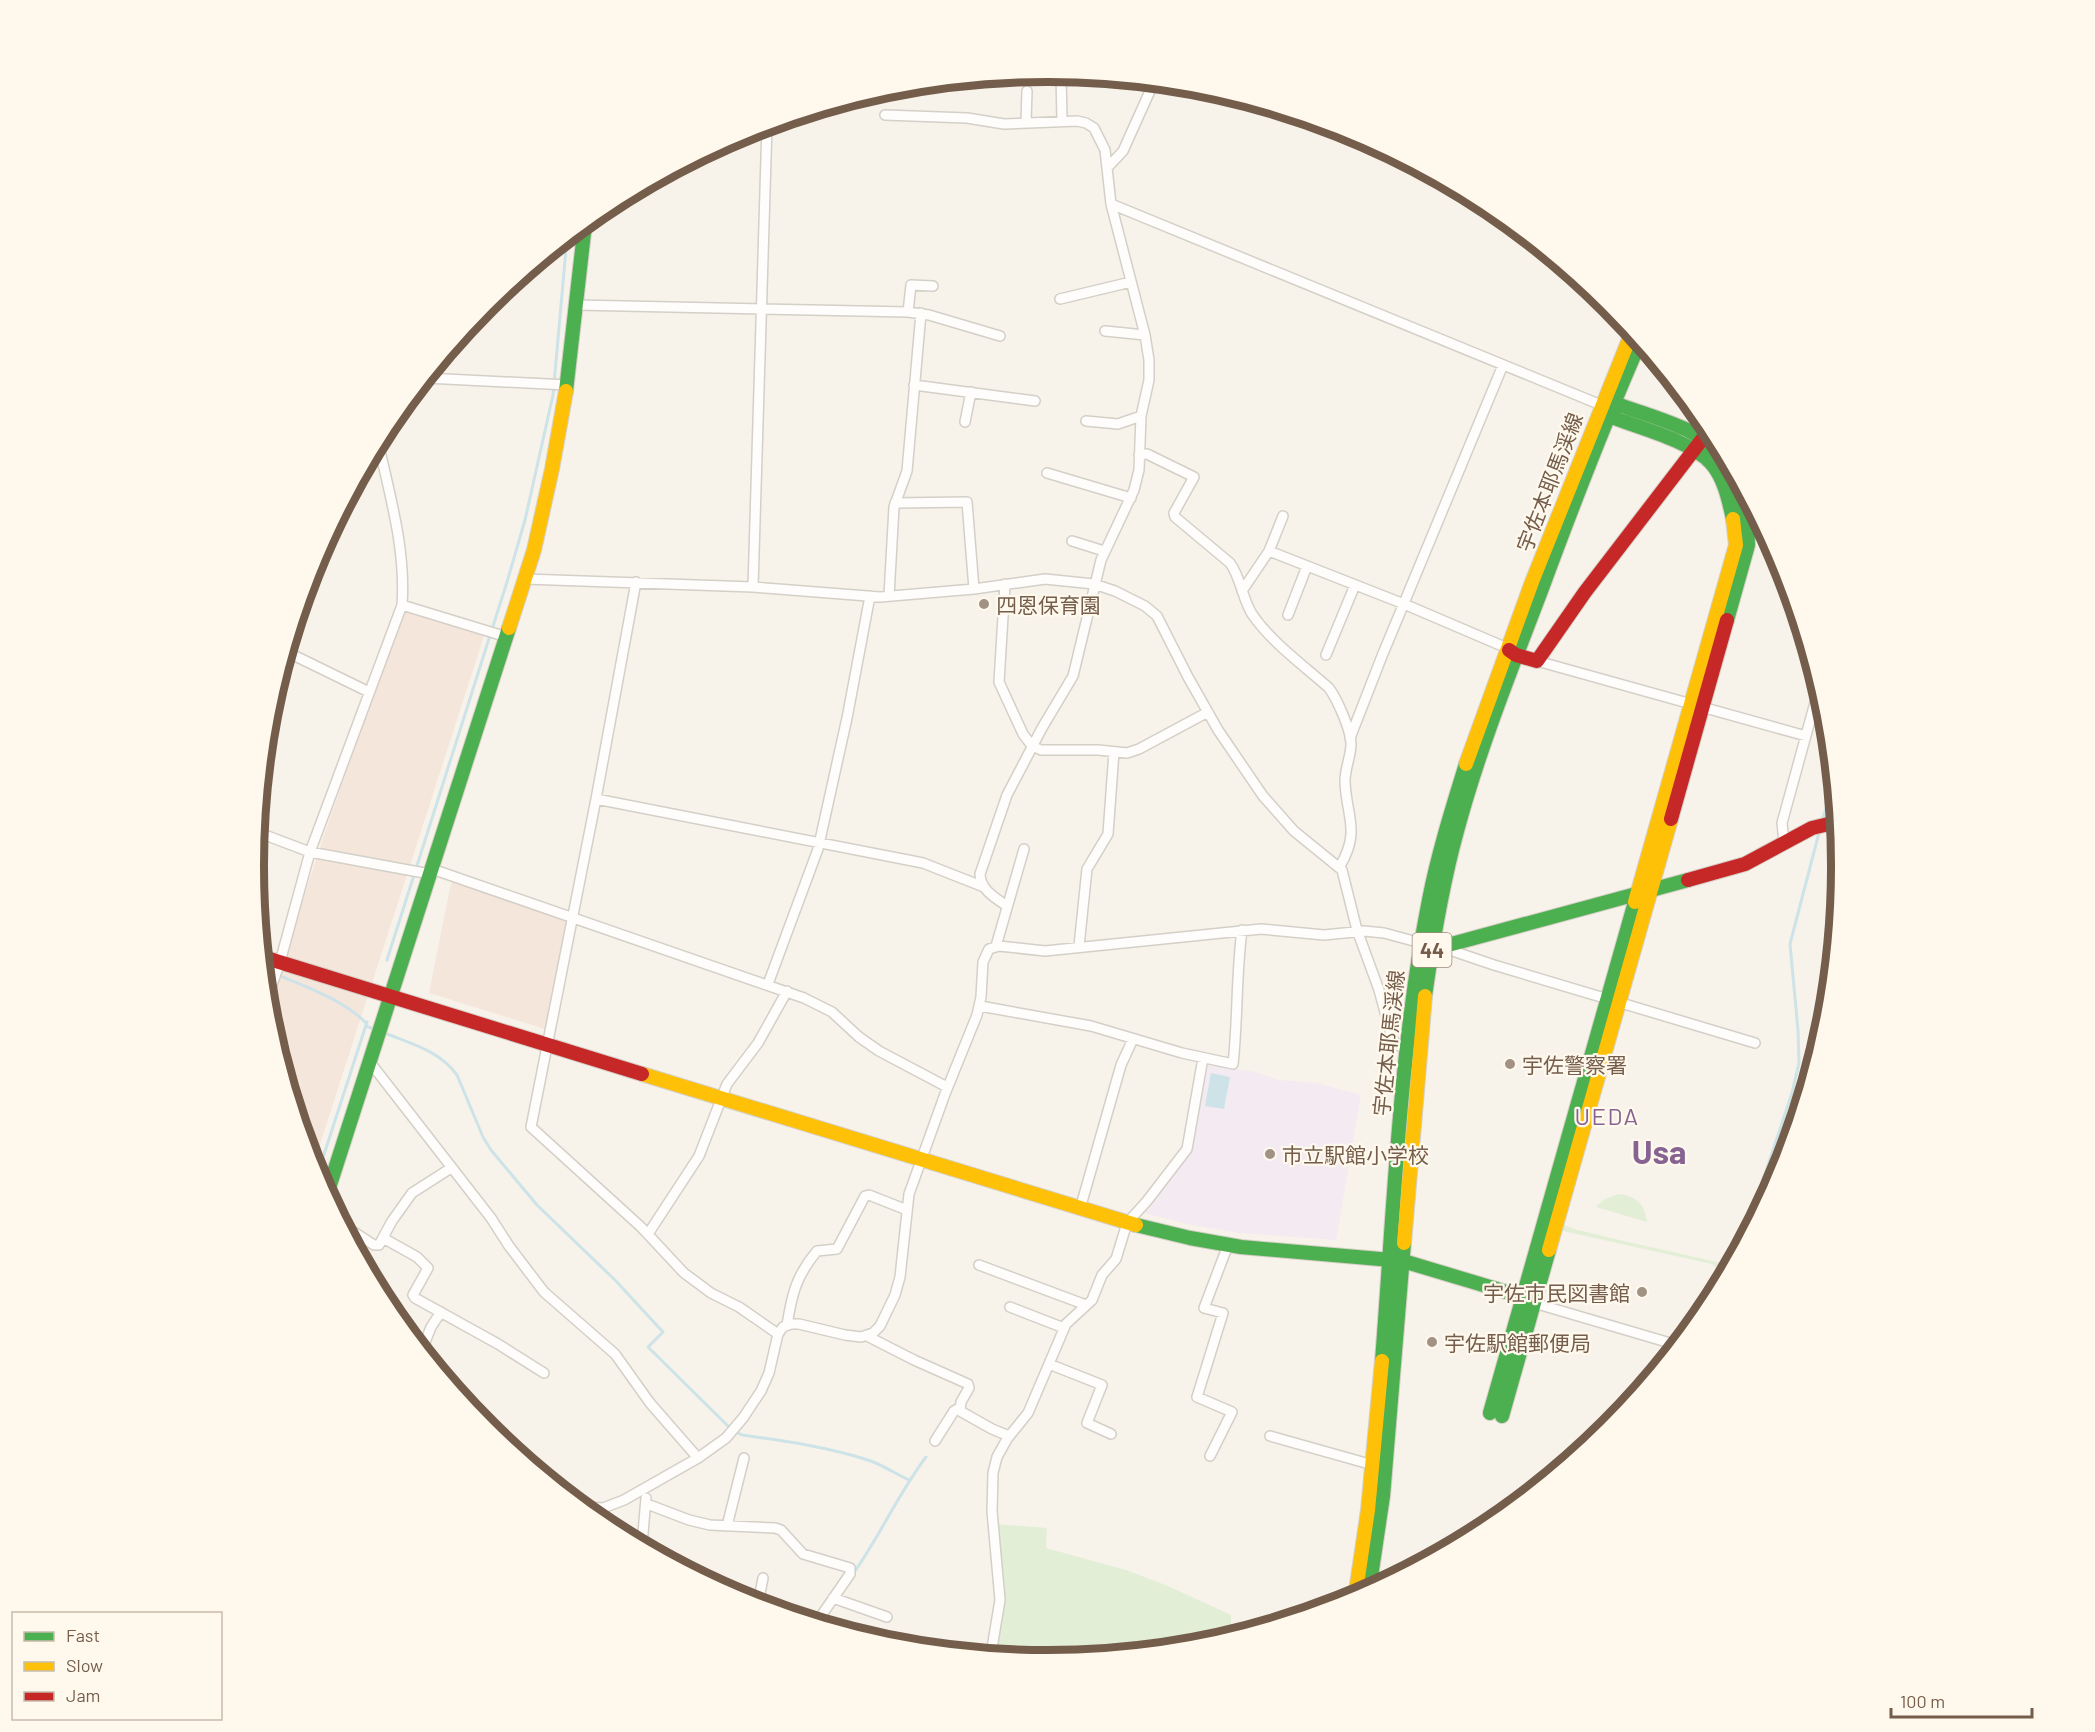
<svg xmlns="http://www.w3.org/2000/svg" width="2095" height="1732" viewBox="0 0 2095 1732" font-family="Barlow,'Noto Sans JP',sans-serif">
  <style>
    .commercial { fill: #f5e6dc }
    .education { fill: #f4eaf2 }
    .green { fill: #e2eed6 }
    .water { fill: #cde3e7 }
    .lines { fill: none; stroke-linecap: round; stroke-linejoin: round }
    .stream { stroke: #cde3e7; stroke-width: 3 }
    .street-casing { stroke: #d4cfc7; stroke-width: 12 }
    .fast-casing { stroke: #d5cfc6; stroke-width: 16 }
    .slow-casing { stroke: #d5cfc6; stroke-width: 16 }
    .jam-casing { stroke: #d5cfc6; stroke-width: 16 }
    .street { stroke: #fefdfc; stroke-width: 9 }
    .fast { stroke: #4caf50; stroke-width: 14 }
    .slow { stroke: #ffc107; stroke-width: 14 }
    .jam { stroke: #c62828; stroke-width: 14 }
    .poi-dot { fill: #a29283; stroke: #fff9ed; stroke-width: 2 }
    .labels { text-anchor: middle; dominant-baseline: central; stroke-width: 4.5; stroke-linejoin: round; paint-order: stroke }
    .shield { fill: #fff9ed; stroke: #9e8c7c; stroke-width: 1.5 }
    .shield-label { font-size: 20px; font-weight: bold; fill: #755d4b }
    .street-label { font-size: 21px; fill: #755d4b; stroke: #fff9ed }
    .poi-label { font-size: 21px; fill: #755d4b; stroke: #fff9ed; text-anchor: start }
    .quarter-label { font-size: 24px; letter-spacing: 1.5px; fill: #866391; stroke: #fff9ed }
    .town-label { font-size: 33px; font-weight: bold; fill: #866391; stroke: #fff9ed }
    .rim { fill: none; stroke: #755d4b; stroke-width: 8 }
  </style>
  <rect width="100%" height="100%" fill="#f7f3eb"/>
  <path class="commercial" d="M 406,611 L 485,633 L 313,1166 L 269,1021 L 268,1009 L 321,844 L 365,718 Z
    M 456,880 L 568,921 L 545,1029 L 429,993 L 451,883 Z"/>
  <path class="education" d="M 1208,1065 L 1256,1072 L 1279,1080 L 1317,1083 L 1361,1095 L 1336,1240 L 1239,1233 L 1192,1225 L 1144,1213 L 1193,1145 Z"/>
  <path class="green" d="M 1618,1194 C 1638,1197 1644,1203 1647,1222 L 1596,1207 L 1603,1200 Z
    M 1562,1224 L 1574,1229 L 1615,1239 L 1730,1265 L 1706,1309 C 1706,1295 1716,1283 1719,1269 L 1712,1264 L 1559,1230 Z
    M 995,1524 L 1047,1528 L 1046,1548 L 1126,1570 L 1168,1586 L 1231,1615 L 1231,1636 L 1202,1645 L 1047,1660 L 993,1655 L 1000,1623 Z"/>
  <path class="water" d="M 1211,1073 L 1230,1077 L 1224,1109 L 1205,1106 Z"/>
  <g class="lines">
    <path class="stream" d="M 1772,546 L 1802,633
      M 1822,820 L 1834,785
      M 387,960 L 507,582 L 525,520 L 553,395 L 567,238
      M 264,969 C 296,983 342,998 366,1023
      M 366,1026 L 376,1030
      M 382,1032 C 409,1043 439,1050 457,1075 L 483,1137 L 491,1150 L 537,1205 L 616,1281 L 663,1332 L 648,1347 L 730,1428
      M 317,1176 L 367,1022
      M 1742,1243 L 1792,1093 L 1799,1063 L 1798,1030 L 1790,944 L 1820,829
      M 736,1432 L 742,1435 C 785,1441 829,1447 871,1461 C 884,1466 896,1474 909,1480
      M 853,1574 C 880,1536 898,1494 926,1457"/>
    <g class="street-casing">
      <path id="street" d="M 1061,73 L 1062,121
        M 865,96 L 886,96
        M 885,115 L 967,118 L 1004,124 L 1077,121 L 1086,123 L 1094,128 L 1105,150 L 1111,204 L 1145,335 L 1149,360 L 1149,380 L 1141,416 L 1139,470 L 1134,490 L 1101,560 L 1073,676 L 1042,728 L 1007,795 L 980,874 C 980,889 995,898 1007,906
        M 1026,122 L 1027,91
        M 1107,168 L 1123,151 L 1154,82
        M 1111,204 L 1606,407
        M 1060,299 L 1131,282
        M 577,305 L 908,312 L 929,315 L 1000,336
        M 908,312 L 911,285 L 933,286
        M 1105,331 L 1145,335
        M 426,378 L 567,385
        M 914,385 L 1035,401
        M 1086,421 L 1118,424 L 1141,416
        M 965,422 L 971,392
        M 1139,455 L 1147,454 L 1194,477 L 1174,513 L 1175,517 L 1230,563 C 1241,578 1242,598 1252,614 C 1271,642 1303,665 1329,688 C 1337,699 1351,730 1351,744 C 1351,756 1345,768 1345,781 C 1346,816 1361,831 1340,866
        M 1047,473 L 1131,498
        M 895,503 L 967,502 L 974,589
        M 1072,541 L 1104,551
        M 1269,551 L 1404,604 L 1507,648
        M 525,579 L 753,587 L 880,597 L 974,589 L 1045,579 L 1094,584 L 1115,591 L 1145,606 L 1157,616 L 1188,677 L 1218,730 L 1263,796 L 1294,831 L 1342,870 L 1357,930 L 1379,990 L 1392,1038 L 1396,1044 L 1407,1050
        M 636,582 L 596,799 L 531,1127 L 641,1227 L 684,1273 L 711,1293 L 739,1307 L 778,1334
        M 1005,584 L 999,682 L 1023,734 L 1032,746 L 1041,750 L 1098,750 L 1127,753 L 1139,749 L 1208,712
        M 753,587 L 767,125
        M 1242,591 L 1269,551 L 1283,516
        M 889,596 L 894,507 L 907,471 L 921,313
        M 402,605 L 507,637
        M 1288,615 L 1307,566
        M 287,652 L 369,692
        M 1326,655 L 1355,585
        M 1537,661 L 1806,736
        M 1350,738 L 1382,656 L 1503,365
        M 596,799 L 923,863 L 984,887
        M 257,832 L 310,852 L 430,874
        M 1784,843 L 1782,823 L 1819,688
        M 432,869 L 804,998 L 832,1012 L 859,1037 L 879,1051 L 947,1087
        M 996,946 L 1024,849
        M 1079,946 L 1087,869 L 1108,834 L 1114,752
        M 1441,947 L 1494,965 L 1755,1043
        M 768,984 L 818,849 L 847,718 L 870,596
        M 267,999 L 280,962 L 310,852 L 402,605 C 406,550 390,496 378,442
        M 980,1006 L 1091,1026 L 1182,1053 L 1233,1064 C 1238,1020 1236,975 1242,930
        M 369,1061 L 491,1218 L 509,1246 L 544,1292 L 615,1354 L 650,1403 L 698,1458
        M 1080,1209 L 1121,1065 L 1133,1039
        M 343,1225 L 374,1245 L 379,1245 L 392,1221 L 412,1193 L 451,1168
        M 648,1234 L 699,1156 L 727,1084 L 758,1043 L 787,991
        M 383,1238 L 417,1257 L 428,1268 L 413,1295 L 415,1298 L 498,1344 L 544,1373
        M 979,1265 L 1086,1305
        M 1534,1303 L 1677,1345
        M 1010,1307 L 1064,1328
        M 787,1325 C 792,1294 796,1276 817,1251 L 837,1249 L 865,1196 L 869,1195 L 907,1210
        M 867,1336 L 914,1360 L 968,1384 L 969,1388 L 961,1402 L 960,1411 L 992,1429 L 1009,1436
        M 422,1350 L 431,1327 L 441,1312
        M 1049,1364 L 1102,1385 L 1087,1423 L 1111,1434
        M 1270,1436 L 1373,1465
        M 935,1441 L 954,1411 L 959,1408
        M 1210,1456 L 1232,1412 L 1197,1397 L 1223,1313 L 1204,1308 L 1228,1245
        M 647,1504 L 689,1520 L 710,1525 L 775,1528 L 781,1530 L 803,1554 L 850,1568 L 850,1574 L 819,1619
        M 583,1507 L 603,1508 L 624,1500 L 698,1458 L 726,1438 L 743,1418 L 761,1391 L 769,1373 L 778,1334 L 783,1327 L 791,1324 L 799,1324 L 845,1335 L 861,1337 L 873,1333 L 880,1326 L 895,1295 L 900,1277 L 909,1194 L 945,1094 L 977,1015 L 981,997 L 983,962 L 989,949 L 999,946 L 1045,951 L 1261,929 L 1324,935 L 1364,931 L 1384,933 L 1421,943
        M 727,1526 L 744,1458
        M 642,1545 L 646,1498
        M 833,1598 L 887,1617
        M 758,1604 L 763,1578
        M 991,1654 L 1000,1600 L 992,1511 L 993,1473 L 997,1457 L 1007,1439 L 1028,1413 L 1066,1324 L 1092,1300 L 1102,1275 L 1116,1259 L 1127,1223 L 1147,1201 L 1187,1149 L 1203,1058"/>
    </g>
    <g class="fast-casing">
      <path id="fast" d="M 566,391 L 585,224
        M 1727,620 L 1748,545 C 1748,526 1744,508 1738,490 C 1734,479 1730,467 1723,457 C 1703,429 1651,417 1620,405 L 1611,409 L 1614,418 C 1641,428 1692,442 1711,463 C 1724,477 1729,501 1733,519
        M 1424,943 L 1439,946 L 1448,945 L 1688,880
        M 1425,996 C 1433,940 1442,885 1457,831 C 1479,749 1511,670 1541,591 C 1572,507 1604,424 1640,342
        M 327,1194 L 509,628
        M 1136,1225 L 1190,1238 L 1241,1247 L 1403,1261 L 1530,1299
        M 1382,1361 C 1394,1208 1399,1052 1429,900 C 1438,854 1452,809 1466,764
        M 1490,1413 L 1635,902
        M 1502,1416 L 1549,1250
        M 1369,1590 L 1383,1496 L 1404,1243"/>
    </g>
    <g class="slow-casing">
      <path id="slow" d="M 509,628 L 534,550 L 552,469 L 566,391
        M 1466,764 L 1532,582 L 1632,332
        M 1635,902 L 1736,545 L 1733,519
        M 642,1074 L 1136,1225
        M 1404,1243 L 1425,996
        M 1549,1250 L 1671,819
        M 1355,1598 L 1368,1510 L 1382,1361"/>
    </g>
    <g class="jam-casing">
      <path id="jam" d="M 1509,650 L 1516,655 L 1537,661 L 1585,592 L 1710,429
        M 1671,819 L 1727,620
        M 1688,880 L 1745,864 L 1812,828 L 1837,822
        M 263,957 L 642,1074"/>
    </g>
    <use href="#street" class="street"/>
    <use href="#fast" class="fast"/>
    <use href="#slow" class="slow"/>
    <use href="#jam" class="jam"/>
  </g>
  <g class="poi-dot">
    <circle cx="984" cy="604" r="6"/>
    <circle cx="1510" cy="1064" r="6"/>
    <circle cx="1270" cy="1154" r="6"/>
    <circle cx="1642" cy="1292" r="6"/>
    <circle cx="1432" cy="1342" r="6"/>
  </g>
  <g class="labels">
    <rect class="shield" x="1412.5" y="933" width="39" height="34" rx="4.5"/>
    <g class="shield-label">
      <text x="1432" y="950">44</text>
    </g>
    <g class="street-label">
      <text transform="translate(1549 482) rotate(-69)">宇佐本耶馬渓線</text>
      <text transform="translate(1388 1043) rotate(-84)">宇佐本耶馬渓線</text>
    </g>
    <g class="poi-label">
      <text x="996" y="604">四恩保育園</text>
      <text x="1522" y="1064">宇佐警察署</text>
      <text x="1282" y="1154">市立駅館小学校</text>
      <text x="1630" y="1292" text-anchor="end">宇佐市民図書館</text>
      <text x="1444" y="1342">宇佐駅館郵便局</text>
    </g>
    <g class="quarter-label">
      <text x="1607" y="1115">UEDA</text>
    </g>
    <g class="town-label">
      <text x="1659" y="1151">Usa</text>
    </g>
  </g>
  <path d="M0 0H2095V1732H0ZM1047 82H1048A783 783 0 0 1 1831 865V867A783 783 0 0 1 1048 1650H1047A783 783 0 0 1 264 867V865A783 783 0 0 1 1047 82Z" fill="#fff9ed" fill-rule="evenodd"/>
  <path class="rim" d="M1047 82H1048A783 783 0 0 1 1831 865V867A783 783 0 0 1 1048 1650H1047A783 783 0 0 1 264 867V865A783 783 0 0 1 1047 82Z"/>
  <rect x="12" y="1612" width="210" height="108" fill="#fff9ed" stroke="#c8bbac" stroke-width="1.5"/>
  <rect x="24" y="1632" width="30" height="9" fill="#4caf50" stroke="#c8bbac" stroke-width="1.5"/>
  <text x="66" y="1642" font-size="18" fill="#755d4b">Fast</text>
  <rect x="24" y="1662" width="30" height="9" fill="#ffc107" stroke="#c8bbac" stroke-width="1.5"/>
  <text x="66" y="1672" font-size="18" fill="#755d4b">Slow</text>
  <rect x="24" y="1692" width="30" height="9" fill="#c62828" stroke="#c8bbac" stroke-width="1.5"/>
  <text x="66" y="1702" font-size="18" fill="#755d4b">Jam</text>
  <path d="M1891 1708v9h141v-9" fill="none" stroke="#755d4b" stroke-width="3"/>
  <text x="1900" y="1708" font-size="18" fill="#755d4b" stroke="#fff9ed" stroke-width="4.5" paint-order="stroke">100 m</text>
</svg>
